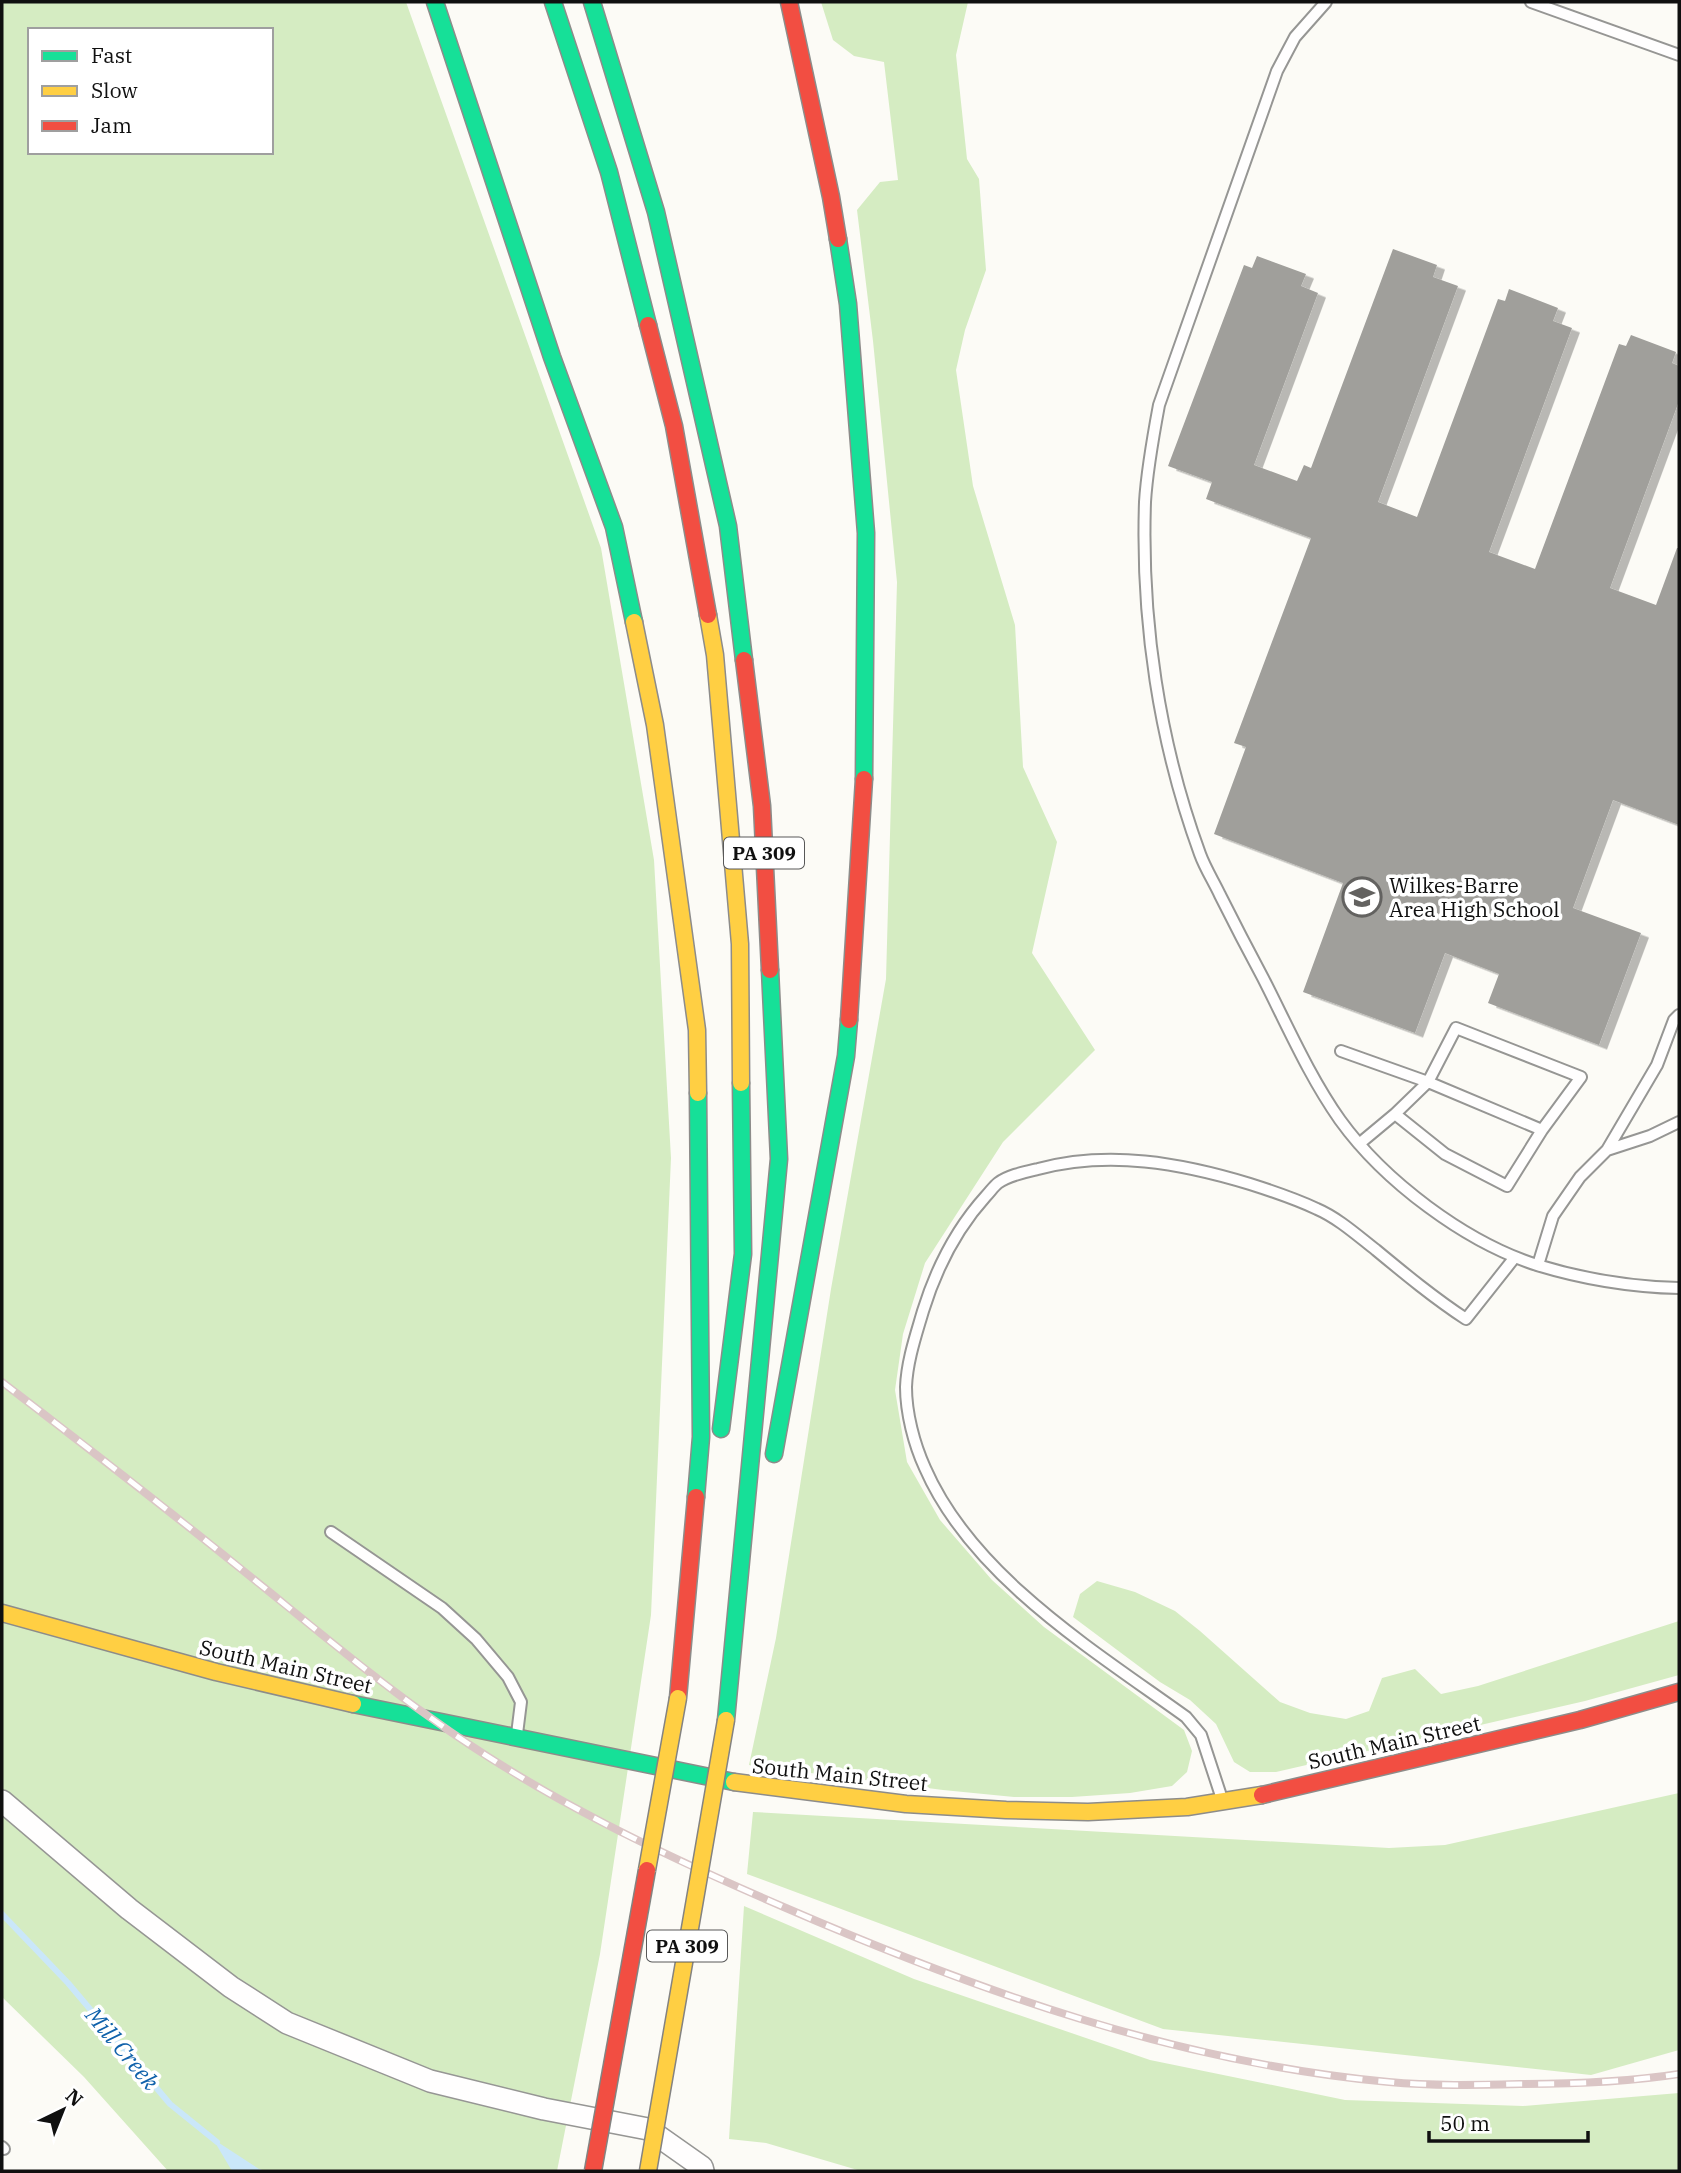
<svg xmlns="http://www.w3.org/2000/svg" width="1681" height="2173" viewBox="0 0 1681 2173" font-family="'IBM Plex Serif',serif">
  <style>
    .forest { fill: #d5ecc2; fill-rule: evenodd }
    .water { fill: #cae7f9 }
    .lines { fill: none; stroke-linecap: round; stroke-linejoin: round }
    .stream { stroke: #cae7f9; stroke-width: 6 }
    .building { fill: #a09f9b; filter: url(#shadow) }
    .lane-casing { stroke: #969694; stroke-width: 14 }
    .street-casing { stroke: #969694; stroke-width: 24 }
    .fast-casing { stroke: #8d8c8a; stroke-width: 19 }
    .slow-casing { stroke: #8d8c8a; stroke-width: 19 }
    .jam-casing { stroke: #8d8c8a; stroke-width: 19 }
    .lane { stroke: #fffefe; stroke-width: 10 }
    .street { stroke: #fffefe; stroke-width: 21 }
    .fast { stroke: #16e098; stroke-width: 16 }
    .slow { stroke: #ffcf43; stroke-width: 16 }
    .jam { stroke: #f24e42; stroke-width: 16 }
    .rail-casing { stroke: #dac5c5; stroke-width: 8 }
    .rail { stroke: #fff; stroke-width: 5; stroke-dasharray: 16; stroke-linecap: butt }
    .slow-bridge-casing { stroke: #848381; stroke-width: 19; stroke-linecap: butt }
    .jam-bridge-casing { stroke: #848381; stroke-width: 19; stroke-linecap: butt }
    .slow-bridge { stroke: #ffcf43; stroke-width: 16 }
    .jam-bridge { stroke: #f24e42; stroke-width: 16 }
    .labels { text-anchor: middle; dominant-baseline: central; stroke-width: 7; stroke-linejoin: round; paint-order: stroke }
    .shield { fill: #fff; stroke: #585858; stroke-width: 2 }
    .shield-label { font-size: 19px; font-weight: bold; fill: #101010 }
    .poi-label { font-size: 21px; fill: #101010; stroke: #fff; text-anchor: start }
    .street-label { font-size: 21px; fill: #101010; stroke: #fff }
    .water-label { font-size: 23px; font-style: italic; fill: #1062ab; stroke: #fff }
  </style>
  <defs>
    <filter id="shadow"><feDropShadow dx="8" dy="4.5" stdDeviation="0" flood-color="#0004"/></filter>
  </defs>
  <rect width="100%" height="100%" fill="#fcfbf6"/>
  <path class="forest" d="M 2,2 L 406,2 L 601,548 L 654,860 L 671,1158 L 651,1615 L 600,1954 L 557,2171 L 265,2171 L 259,2169 L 240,2171 L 168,2171 L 84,2077 L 2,1997 ZM 30,30 L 271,30 L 271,152 L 30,152 Z
    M 821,2 L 968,2 L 956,55 L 967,159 L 979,179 L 986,270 L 965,330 L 956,370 L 973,486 L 1015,625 L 1023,767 L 1057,842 L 1032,953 L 1095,1050 L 1003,1142 L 925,1263 L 903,1334 L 895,1390 L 907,1462 L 940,1520 L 992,1580 L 1044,1627 L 1184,1730 L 1192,1751 L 1187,1772 L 1172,1786 L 1130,1793 L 1072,1797 L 1014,1797 L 943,1790 L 749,1765 L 776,1638 L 831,1289 L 886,979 L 897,582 L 873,341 L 857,210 L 880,182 L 898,180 L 884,62 L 854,56 L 833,40 Z
    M 1097,1581 L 1135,1592 L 1175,1611 L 1200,1631 L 1280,1702 L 1310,1713 L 1346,1719 L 1369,1711 L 1382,1678 L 1415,1669 L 1441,1694 L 1478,1686 L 1679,1621 L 1679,1675 L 1585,1701 L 1276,1772 L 1250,1772 L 1234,1762 L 1216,1724 L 1190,1700 L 1160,1682 L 1073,1617 L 1080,1594 Z
    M 1679,1793 L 1679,2050 L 1591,2075 L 1163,2029 L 747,1874 L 753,1812 L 1389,1848 L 1445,1845 Z
    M 744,1906 L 914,1979 L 1150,2060 L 1345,2100 L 1523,2106 L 1679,2093 L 1679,2171 L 861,2171 L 766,2143 L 729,2139 Z"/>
  <path class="water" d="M 213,2139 L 259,2169 L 265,2171 L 232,2171 Z"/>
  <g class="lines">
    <path class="stream" d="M 2,1914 L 68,1983 L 170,2104 L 217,2142"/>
  </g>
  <path class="building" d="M 1393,249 L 1437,265 L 1433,277 L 1458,286 L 1378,502 L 1417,517 L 1498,299 L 1505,301 L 1509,289 L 1558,308 L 1553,321 L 1572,328 L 1489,552 L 1535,569 L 1619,344 L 1626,346 L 1631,335 L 1676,352 L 1672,363 L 1679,366 L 1679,401 L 1610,588 L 1656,605 L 1677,548 L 1679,548 L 1679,825 L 1613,800 L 1573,908 L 1641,933 L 1599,1045 L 1488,1003 L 1499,974 L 1445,953 L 1415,1033 L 1303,992 L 1343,883 L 1214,834 L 1246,747 L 1234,743 L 1311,538 L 1206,499 L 1212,482 L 1168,466 L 1244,265 L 1252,268 L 1257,256 L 1306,274 L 1301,286 L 1318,293 L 1254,465 L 1297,481 L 1304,465 L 1311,468 Z"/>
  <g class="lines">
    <g class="lane-casing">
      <path id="lane" d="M 1326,2 L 1295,37 L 1277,71 L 1159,405 C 1153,437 1147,469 1145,502 C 1141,621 1159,742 1200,854 C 1205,868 1214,882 1220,895 C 1234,923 1248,950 1263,978 C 1287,1025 1309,1076 1340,1120 C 1384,1181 1465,1242 1537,1265 C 1583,1279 1632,1287 1679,1288
        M 1531,2 L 1679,55
        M 1341,1051 L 1428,1082 L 1456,1028 L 1581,1077 L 1542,1130 L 1507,1186 L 1445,1154 L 1395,1114 L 1359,1144
        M 1395,1114 L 1428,1082 L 1542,1130
        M 1607,1150 L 1650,1136 L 1679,1122
        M 1538,1265 L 1553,1216 L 1580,1177 L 1607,1150 L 1657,1065 L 1674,1020 L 1679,1015
        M 331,1532 L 442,1608 L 476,1639 L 508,1677 L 521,1702 L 517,1734
        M 1222,1799 L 1201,1735 L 1186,1717 C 1093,1650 972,1576 925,1468 C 914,1444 906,1413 906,1387 C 907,1361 916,1335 923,1311 C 936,1269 957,1228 986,1196 C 990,1192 994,1186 998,1183 C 1009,1175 1025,1172 1038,1169 C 1109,1150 1181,1163 1250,1184 C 1272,1191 1296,1199 1317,1209 C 1338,1218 1358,1236 1376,1250 C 1405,1274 1434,1298 1466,1319 L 1515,1257
        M 2,2147 L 4,2149"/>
    </g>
    <g class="street-casing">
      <path id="street" d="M 2,1801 L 129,1909 L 231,1987 L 287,2023 L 430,2081 L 544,2109 L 648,2129 L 702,2167 L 703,2171"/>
    </g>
    <g class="fast-casing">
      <path id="fast" d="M 435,2 L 552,357 L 614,527 L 634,622
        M 553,2 L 609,172 L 648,325
        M 592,2 L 656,212 L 728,526 L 744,660
        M 838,239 L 848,304 L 866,533 L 864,779
        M 721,1429 L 743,1254 L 741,1083
        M 774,1454 L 846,1056 L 849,1020
        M 696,1497 L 701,1437 L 698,1093
        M 353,1704 L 734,1782
        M 726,1720 L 779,1159 L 770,970"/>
    </g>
    <g class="slow-casing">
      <path id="slow" d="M 708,615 L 715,655 L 740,944 L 741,1083
        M 634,622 L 655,725 L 697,1030 L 698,1093
        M 2,1613 L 216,1672 L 353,1704
        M 734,1782 L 906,1804 L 1006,1810 L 1088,1812 L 1187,1807 L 1262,1795"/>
    </g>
    <g class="jam-casing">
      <path id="jam" d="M 789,2 L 831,197 L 838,239
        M 648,325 L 674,426 L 708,615
        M 744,660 L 762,806 L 770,970
        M 849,1020 L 864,779
        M 678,1698 L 696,1497
        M 1262,1795 L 1580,1720 L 1679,1692"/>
    </g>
    <use href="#lane" class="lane"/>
    <use href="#street" class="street"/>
    <use href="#fast" class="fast"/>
    <use href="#slow" class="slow"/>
    <use href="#jam" class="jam"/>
    <g class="rail-casing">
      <path id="rail" d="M 2,1382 C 84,1445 166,1508 246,1573 C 307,1622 367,1673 431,1718 C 540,1797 663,1855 786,1908 C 978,1991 1179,2063 1389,2082 C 1432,2086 1476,2085 1520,2084 C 1573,2084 1627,2082 1679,2074"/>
    </g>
    <use href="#rail" class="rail"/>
    <g class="slow-bridge-casing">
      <path id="slow-bridge" d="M 647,1870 L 678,1698
        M 648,2171 L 726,1720"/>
    </g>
    <g class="jam-bridge-casing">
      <path id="jam-bridge" d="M 593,2171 L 647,1870"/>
    </g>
    <use href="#slow-bridge" class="slow-bridge"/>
    <use href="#jam-bridge" class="jam-bridge"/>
  </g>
  <defs>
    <g id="school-ring" transform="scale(2.0125)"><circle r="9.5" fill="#fff" stroke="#636260" stroke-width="1.5"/><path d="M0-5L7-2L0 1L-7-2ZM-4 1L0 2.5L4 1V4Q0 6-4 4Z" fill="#636260"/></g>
  </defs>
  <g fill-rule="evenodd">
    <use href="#school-ring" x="1362" y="897"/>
  </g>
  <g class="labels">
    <g class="shield">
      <rect x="724" y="837.5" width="80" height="31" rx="5"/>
      <rect x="647" y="1930.5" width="80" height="31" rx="5"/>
    </g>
    <g class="shield-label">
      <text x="764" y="853">PA 309</text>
      <text x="687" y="1946">PA 309</text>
    </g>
    <g class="poi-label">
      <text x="1389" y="885">Wilkes-Barre<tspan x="1389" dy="24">Area High School</tspan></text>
    </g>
    <g class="street-label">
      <text transform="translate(286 1666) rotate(13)">South Main Street</text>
      <text transform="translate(1394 1742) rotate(-13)">South Main Street</text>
      <text transform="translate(840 1774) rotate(6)">South Main Street</text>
    </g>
    <g class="water-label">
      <text transform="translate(123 2048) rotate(50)">Mill Creek</text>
    </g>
  </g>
  <rect width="1681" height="2173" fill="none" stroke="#101010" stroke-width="7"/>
  <rect x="28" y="28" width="245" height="126" fill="#ffffff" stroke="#9f9f9f" stroke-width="2"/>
  <rect x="42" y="51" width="35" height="10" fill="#16e098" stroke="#9f9f9f" stroke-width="2"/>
  <text x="91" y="63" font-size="21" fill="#101010">Fast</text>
  <rect x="42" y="86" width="35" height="10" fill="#ffcf43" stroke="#9f9f9f" stroke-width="2"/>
  <text x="91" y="98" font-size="21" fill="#101010">Slow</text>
  <rect x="42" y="121" width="35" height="10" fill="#f24e42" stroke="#9f9f9f" stroke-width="2"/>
  <text x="91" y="133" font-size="21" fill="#101010">Jam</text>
  <g transform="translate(63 2110) rotate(43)" stroke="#ffffff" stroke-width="5" paint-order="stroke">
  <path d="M0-5L12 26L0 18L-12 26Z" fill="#101010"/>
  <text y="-10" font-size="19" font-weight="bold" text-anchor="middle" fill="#101010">N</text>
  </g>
  <path d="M1429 2131v10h159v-10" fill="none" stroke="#101010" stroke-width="3.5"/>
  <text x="1440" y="2131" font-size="21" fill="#101010" stroke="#ffffff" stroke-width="5" paint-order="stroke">50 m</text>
</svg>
